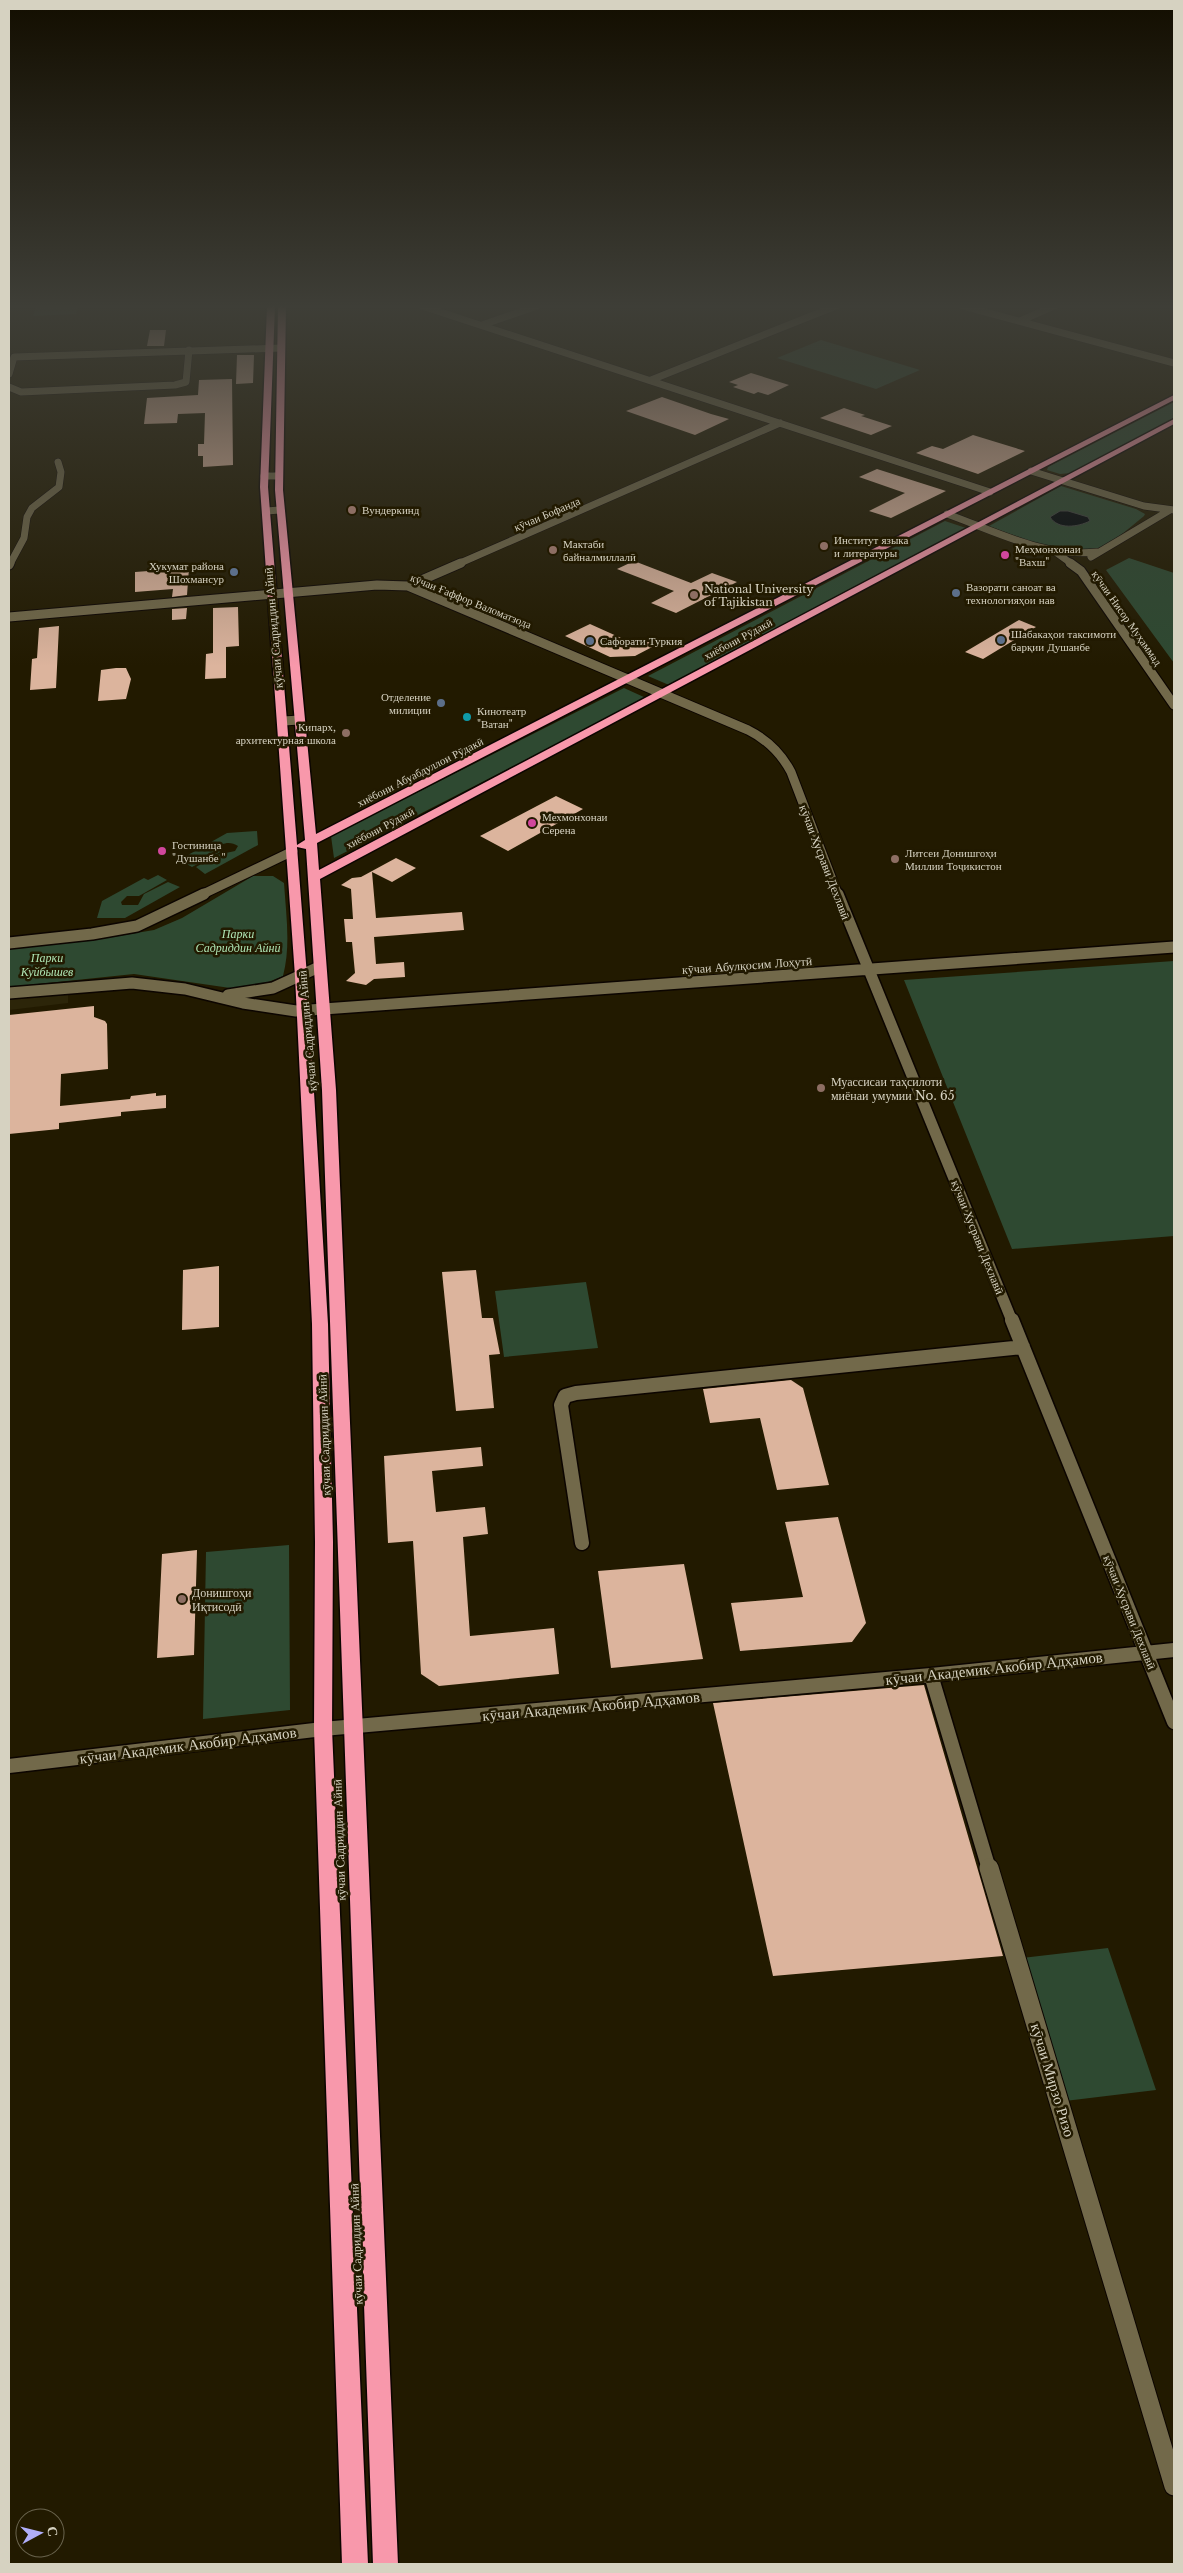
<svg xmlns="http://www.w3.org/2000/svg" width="1183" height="2573" viewBox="0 0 1183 2573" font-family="'Libre Baskerville',serif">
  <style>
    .built { fill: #2c2509 }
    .green { fill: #2e4931 }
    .water { fill: #00060a; stroke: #404341 }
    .building { fill: #dcb49d }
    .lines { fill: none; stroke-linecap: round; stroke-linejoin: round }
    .minor-far4-casing { stroke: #0c0500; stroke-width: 8 }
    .minor-far3-casing { stroke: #0c0500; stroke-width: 11 }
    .minor-far2-casing { stroke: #0c0500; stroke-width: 14 }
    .minor-far1-casing { stroke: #0c0500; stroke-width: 17 }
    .minor-casing { stroke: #0c0500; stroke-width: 21 }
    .highway-casing { stroke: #0c0500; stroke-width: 3 }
    .minor-far4 { stroke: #72694a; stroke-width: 7 }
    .minor-far3 { stroke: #72694a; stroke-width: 9 }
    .minor-far2 { stroke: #72694a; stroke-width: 11 }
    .minor-far1 { stroke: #72694a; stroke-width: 14 }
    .minor { stroke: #72694a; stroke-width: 19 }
    .highway { fill: #f898ab; fill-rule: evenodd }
    .education-dot { fill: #8d6e63; stroke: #221a00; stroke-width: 2 }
    .hotel-dot { fill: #d1479c; stroke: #221a00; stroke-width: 2 }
    .service-dot { fill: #5c6f8a; stroke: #221a00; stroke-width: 2 }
    .culture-dot { fill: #0f9aa8; stroke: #221a00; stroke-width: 2 }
    .labels { text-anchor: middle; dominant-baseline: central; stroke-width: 5; stroke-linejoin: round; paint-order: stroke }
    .far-poi-label { font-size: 11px; fill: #d6d2c1; stroke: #221a00; text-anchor: start }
    .far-street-label { font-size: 11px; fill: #d6d2c1; stroke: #221a00 }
    .street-label { font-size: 12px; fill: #d6d2c1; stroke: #221a00 }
    .park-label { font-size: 12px; font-style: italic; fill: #aee4b3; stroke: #221a00 }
    .poi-label { font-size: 12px; fill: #d6d2c1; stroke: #221a00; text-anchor: start }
    .near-street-label { font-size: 15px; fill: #d6d2c1; stroke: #221a00 }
  </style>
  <rect width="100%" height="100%" fill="#221a00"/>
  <path class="built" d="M 68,991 L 68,1003 L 9,1010 L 9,997 Z"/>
  <path class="green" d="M 36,306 L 78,306 L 76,314 L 33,316 Z
    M 821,340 L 920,370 L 876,389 L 777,358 Z
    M 1174,402 L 1174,418 L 1072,473 L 1060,474 L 1047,470 L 1048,467 Z
    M 1061,486 L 1136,509 L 1145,514 L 1144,516 C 1129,528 1111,545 1093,550 C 1067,559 1015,535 989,526 Z
    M 945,521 L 966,528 L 669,685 L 648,676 Z
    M 1129,558 L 1174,573 L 1174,663 L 1106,570 Z
    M 624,688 L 646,698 L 334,858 L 331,836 Z
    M 257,831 L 258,845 L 205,874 L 196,867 L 217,855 L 235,851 L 238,846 C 231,841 221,842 218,849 L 220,852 L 192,867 L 183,862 L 191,857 L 188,855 L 227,833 Z
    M 158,875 L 167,880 L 139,896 L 127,896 L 121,902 L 122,905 L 138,905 L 144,894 L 168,882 L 180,887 L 125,918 L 97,918 L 102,901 L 144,878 L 148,880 Z
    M 253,876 L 273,876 L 284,883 C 286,914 291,946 283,976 L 261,985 L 237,989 L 134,974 L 9,987 L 9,949 L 100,939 L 154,930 L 182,918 Z
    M 1174,961 L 1174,1236 L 1012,1249 L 904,980 Z
    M 586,1282 L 598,1348 L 504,1357 L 495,1291 Z
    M 289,1545 L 290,1710 L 203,1719 L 206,1552 Z
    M 1108,1948 L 1156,2090 L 1065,2101 L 1022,1958 Z"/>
  <path class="water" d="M 1060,511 L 1068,511 L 1088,517 L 1090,521 C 1078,527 1058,530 1050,517 Z"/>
  <path class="building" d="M 150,330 L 166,330 L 164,346 L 147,346 Z
    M 237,355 L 254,355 L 253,383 L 236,384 Z
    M 751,373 L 789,385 L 768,395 L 758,392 L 754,394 L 733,387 L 738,385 L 729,382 Z
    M 232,379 L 233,465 L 203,467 L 203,456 L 198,456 L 198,444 L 204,444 L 205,413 L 178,414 L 177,423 L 144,424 L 147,398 L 198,395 L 199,380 Z
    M 662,397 L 711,414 L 729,419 L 695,435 L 626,411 Z
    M 844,408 L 865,415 L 861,416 L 892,426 L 871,435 L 820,418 Z
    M 973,435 L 1025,451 L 978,474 L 916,453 L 932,446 L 943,449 Z
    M 877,469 L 924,484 L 946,491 L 891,518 L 869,511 L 905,493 L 859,477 Z
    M 634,561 L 691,583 L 712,573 L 737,582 L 676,613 L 651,603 L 674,591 L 617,569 Z
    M 189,568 L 187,595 L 172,597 L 173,589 L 135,592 L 135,572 Z
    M 238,607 L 239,646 L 226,647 L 226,678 L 205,679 L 206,654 L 213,653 L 213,608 Z
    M 187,608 L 186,619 L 172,620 L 172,609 Z
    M 1019,620 L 1036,627 L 983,659 L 965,652 Z
    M 590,624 L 630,642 L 639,638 L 656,645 L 635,656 L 610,657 L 565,636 Z
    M 59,626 L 56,688 L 30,690 L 32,659 L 37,658 L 39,628 Z
    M 116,668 L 126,668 L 131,679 L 126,699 L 98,701 L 101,670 Z
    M 556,796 L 583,809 L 508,851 L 480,836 Z
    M 396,858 L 416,868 L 392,882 L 372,872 L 376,918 L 462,912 L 464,930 L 374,937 L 376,964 L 404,962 L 405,977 L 374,979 L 366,985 L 346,981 L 355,973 L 352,942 L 346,942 L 344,919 L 353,919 L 351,889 L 341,885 L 352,878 L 361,877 Z
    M 94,1006 L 94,1017 L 105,1021 L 107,1024 L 108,1069 L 61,1074 L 60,1106 L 130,1099 L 131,1096 L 156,1093 L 156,1096 L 166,1095 L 166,1108 L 121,1112 L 121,1116 L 59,1123 L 59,1129 L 9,1134 L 9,1015 Z
    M 219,1266 L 219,1327 L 182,1330 L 183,1270 Z
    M 476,1270 L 482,1318 L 493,1318 L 500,1354 L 489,1355 L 494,1408 L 456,1411 L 442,1272 Z
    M 791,1380 L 803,1388 L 829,1485 L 777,1490 L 760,1418 L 710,1423 L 703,1389 Z
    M 481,1447 L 483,1466 L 432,1471 L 436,1512 L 485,1507 L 488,1534 L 463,1537 L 470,1636 L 554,1628 L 559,1674 L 439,1686 L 421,1674 L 413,1541 L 388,1543 L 384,1456 Z
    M 838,1517 L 866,1623 L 852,1642 L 740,1651 L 731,1603 L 803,1597 L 785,1522 Z
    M 197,1550 L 194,1655 L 157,1658 L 162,1554 Z
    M 684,1564 L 703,1659 L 611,1668 L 598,1571 Z
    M 924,1685 L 1003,1956 L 773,1976 L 713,1703 Z"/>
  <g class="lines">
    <g class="minor-far4-casing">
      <path id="minor-far4" d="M 422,306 L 990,492
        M 963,306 L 1174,363
        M 1020,321 L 1054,306
        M 482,325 L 537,306
        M 9,374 L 14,357 L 281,348
        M 651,380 L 836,306
        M 9,387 L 21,392 L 175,385 L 186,382 L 189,350
        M 1031,471 L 1144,506 L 1174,510
        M 264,476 L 278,476
        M 266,511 L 280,510
        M 947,514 C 995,531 1045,558 1097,552
        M 1054,551 L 1072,564
        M 1091,557 L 1170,510
        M 10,564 L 24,538 L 27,517 L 32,508 L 59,487 L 61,472 L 58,462
        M 458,564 L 780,423"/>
    </g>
    <g class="minor-far3-casing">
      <path id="minor-far3" d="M 1070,563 L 1081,571 L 1174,705
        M 9,565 L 10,563
        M 408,586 L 461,563
        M 9,617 L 377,585 L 408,586 L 748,730 C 768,740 781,753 791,772 L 838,895
        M 283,721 L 300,720
        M 201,895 L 293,851"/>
    </g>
    <g class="minor-far2-casing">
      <path id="minor-far2" d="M 838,894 L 1012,1321
        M 9,943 L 92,934 L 137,926 L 204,894
        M 9,993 L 132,983 L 185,989 L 243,1003 L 296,1011 L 1174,947
        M 228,995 L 273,988 L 319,967"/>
    </g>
    <g class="minor-far1-casing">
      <path id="minor-far1" d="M 1012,1320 L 1174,1722
        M 582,1543 L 561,1405 L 565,1396 L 576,1393 L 1023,1347
        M 931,1675 L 989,1869
        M 9,1766 L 323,1729 L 931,1675 L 1174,1650"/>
    </g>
    <g class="minor-casing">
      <path id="minor" d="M 989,1868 L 1174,2486"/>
    </g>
    <g class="highway-casing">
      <path id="highway" d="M 267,306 L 275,306 L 268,487 L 297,845 L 305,840 L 275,490 L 278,306 L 286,306 L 283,490 L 316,834 L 1174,395 L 1174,400 L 317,843 L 319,870 L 1174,419 L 1174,424 L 320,879 L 336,1090 L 398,2564 L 373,2564 L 322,1090 L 306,849 L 297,847 L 307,976 L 328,1324 L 333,1542 L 332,1729 L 368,2564 L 342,2564 L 314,1729 L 315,1542 L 312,1324 L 295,976 L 260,487 Z"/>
    </g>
    <use href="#minor-far4" class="minor-far4"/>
    <use href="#minor-far3" class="minor-far3"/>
    <use href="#minor-far2" class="minor-far2"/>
    <use href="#minor-far1" class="minor-far1"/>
    <use href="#minor" class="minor"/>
    <use href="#highway" class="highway"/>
  </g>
  <linearGradient id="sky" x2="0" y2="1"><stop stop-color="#130e00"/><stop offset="0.46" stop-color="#3e3e37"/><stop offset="1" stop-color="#3e3e37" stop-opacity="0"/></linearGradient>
  <rect width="1183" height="666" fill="url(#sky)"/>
  <g class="education-dot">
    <circle cx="352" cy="510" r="5"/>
    <circle cx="824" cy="546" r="5"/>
    <circle cx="553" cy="550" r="5"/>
    <circle cx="694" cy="595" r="5"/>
    <circle cx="346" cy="733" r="5"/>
    <circle cx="895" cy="859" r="5"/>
    <circle cx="821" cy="1088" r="5"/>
    <circle cx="182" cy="1599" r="5"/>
  </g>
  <g class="hotel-dot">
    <circle cx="1005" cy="555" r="5"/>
    <circle cx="532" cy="823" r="5"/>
    <circle cx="162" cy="851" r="5"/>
  </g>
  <g class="service-dot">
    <circle cx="234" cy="572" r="5"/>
    <circle cx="956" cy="593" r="5"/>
    <circle cx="1001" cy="640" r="5"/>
    <circle cx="590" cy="641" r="5"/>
    <circle cx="441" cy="703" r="5"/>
  </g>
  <circle class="culture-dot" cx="467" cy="717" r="5"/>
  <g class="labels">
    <g class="far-poi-label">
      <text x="362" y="510">Вундеркинд</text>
      <text x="834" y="540">Институт языка<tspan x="834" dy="13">и литературы</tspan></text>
      <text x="563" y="544">Мактаби<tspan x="563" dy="13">байналмиллалӣ</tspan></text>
      <text x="1015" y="549">Меҳмонхонаи<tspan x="1015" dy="13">"Вахш"</tspan></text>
      <text x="224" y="566" text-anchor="end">Хукумат района<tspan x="224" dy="13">Шохмансур</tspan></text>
      <text x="966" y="587">Вазорати саноат ва<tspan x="966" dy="13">технологияҳои нав</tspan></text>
      <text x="704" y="589">National University<tspan x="704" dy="13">of Tajikistan</tspan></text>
      <text x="1011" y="634">Шабакаҳои таксимоти<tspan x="1011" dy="13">барқии Душанбе</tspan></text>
      <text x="600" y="641">Сафорати Туркия</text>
      <text x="431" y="697" text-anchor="end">Отделение<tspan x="431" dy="13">милиции</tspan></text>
      <text x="477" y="711">Кинотеатр<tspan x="477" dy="13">"Ватан"</tspan></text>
      <text x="336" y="727" text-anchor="end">Кипарх,<tspan x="336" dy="13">архитектурная школа</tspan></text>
      <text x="542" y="817">Мехмонхонаи<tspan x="542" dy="13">Серена</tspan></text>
      <text x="172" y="845">Гостиница<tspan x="172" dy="13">"Душанбе "</tspan></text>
      <text x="905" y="853">Литсеи Донишгоҳи<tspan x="905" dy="13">Миллии Тоҷикистон</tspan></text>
    </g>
    <g class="far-street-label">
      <text transform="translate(547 514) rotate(-23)">кӯчаи Бофанда</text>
      <text transform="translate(471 601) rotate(22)">кӯчаи Ғаффор Валоматзода</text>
      <text transform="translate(1127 618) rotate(55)">кӯчаи Нисор Муҳаммад</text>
      <text transform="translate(738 639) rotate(-28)">хиёбони Рӯдакӣ</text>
      <text transform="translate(420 772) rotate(-27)">хиёбони Абуабдуллои Рӯдакӣ</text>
      <text transform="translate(380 828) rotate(-28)">хиёбони Рӯдакӣ</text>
    </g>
    <g class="street-label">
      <text transform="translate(273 628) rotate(-95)">кӯчаи Садриддин Айнӣ</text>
      <text transform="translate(825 862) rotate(69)">кӯчаи Хусрави Дехлавӣ</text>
      <text transform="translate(747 965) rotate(-4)">кӯчаи Абулқосим Лоҳутӣ</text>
      <text transform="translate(307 1031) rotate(-95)">кӯчаи Садриддин Айнӣ</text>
      <text transform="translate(978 1237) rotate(68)">кӯчаи Хусрави Дехлавӣ</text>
      <text transform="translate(324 1435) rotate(-92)">кӯчаи Садриддин Айнӣ</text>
      <text transform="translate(1130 1612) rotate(68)">кӯчаи Хусрави Дехлавӣ</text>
      <text transform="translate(339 1840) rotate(-92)">кӯчаи Садриддин Айнӣ</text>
      <text transform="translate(356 2244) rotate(-92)">кӯчаи Садриддин Айнӣ</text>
    </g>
    <g class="park-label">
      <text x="238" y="933">Парки<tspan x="238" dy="14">Садриддин Айнӣ</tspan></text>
      <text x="47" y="957">Парки<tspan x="47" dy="14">Куйбышев</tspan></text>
    </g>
    <g class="poi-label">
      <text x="831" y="1081">Муассисаи таҳсилоти<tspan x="831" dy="14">миёнаи умумии No. 65</tspan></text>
      <text x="192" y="1592">Донишгоҳи<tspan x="192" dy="14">Иқтисодӣ</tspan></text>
    </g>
    <g class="near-street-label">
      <text transform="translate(994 1668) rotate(-6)">кӯчаи Академик Акобир Адҳамов</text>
      <text transform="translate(591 1706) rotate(-5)">кӯчаи Академик Акобир Адҳамов</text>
      <text transform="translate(188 1745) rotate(-7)">кӯчаи Академик Акобир Адҳамов</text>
      <text transform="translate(1053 2080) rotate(73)">кӯчаи Мирзо Ризо</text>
    </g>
  </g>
  <rect width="1183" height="2573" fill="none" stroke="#d6d2c1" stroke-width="20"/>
  <g transform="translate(40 2533) rotate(83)"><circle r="24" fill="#221a00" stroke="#6a644d"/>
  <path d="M0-4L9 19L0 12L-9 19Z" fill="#b0aefa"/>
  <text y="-8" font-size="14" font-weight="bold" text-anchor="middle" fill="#d6d2c1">С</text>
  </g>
</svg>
